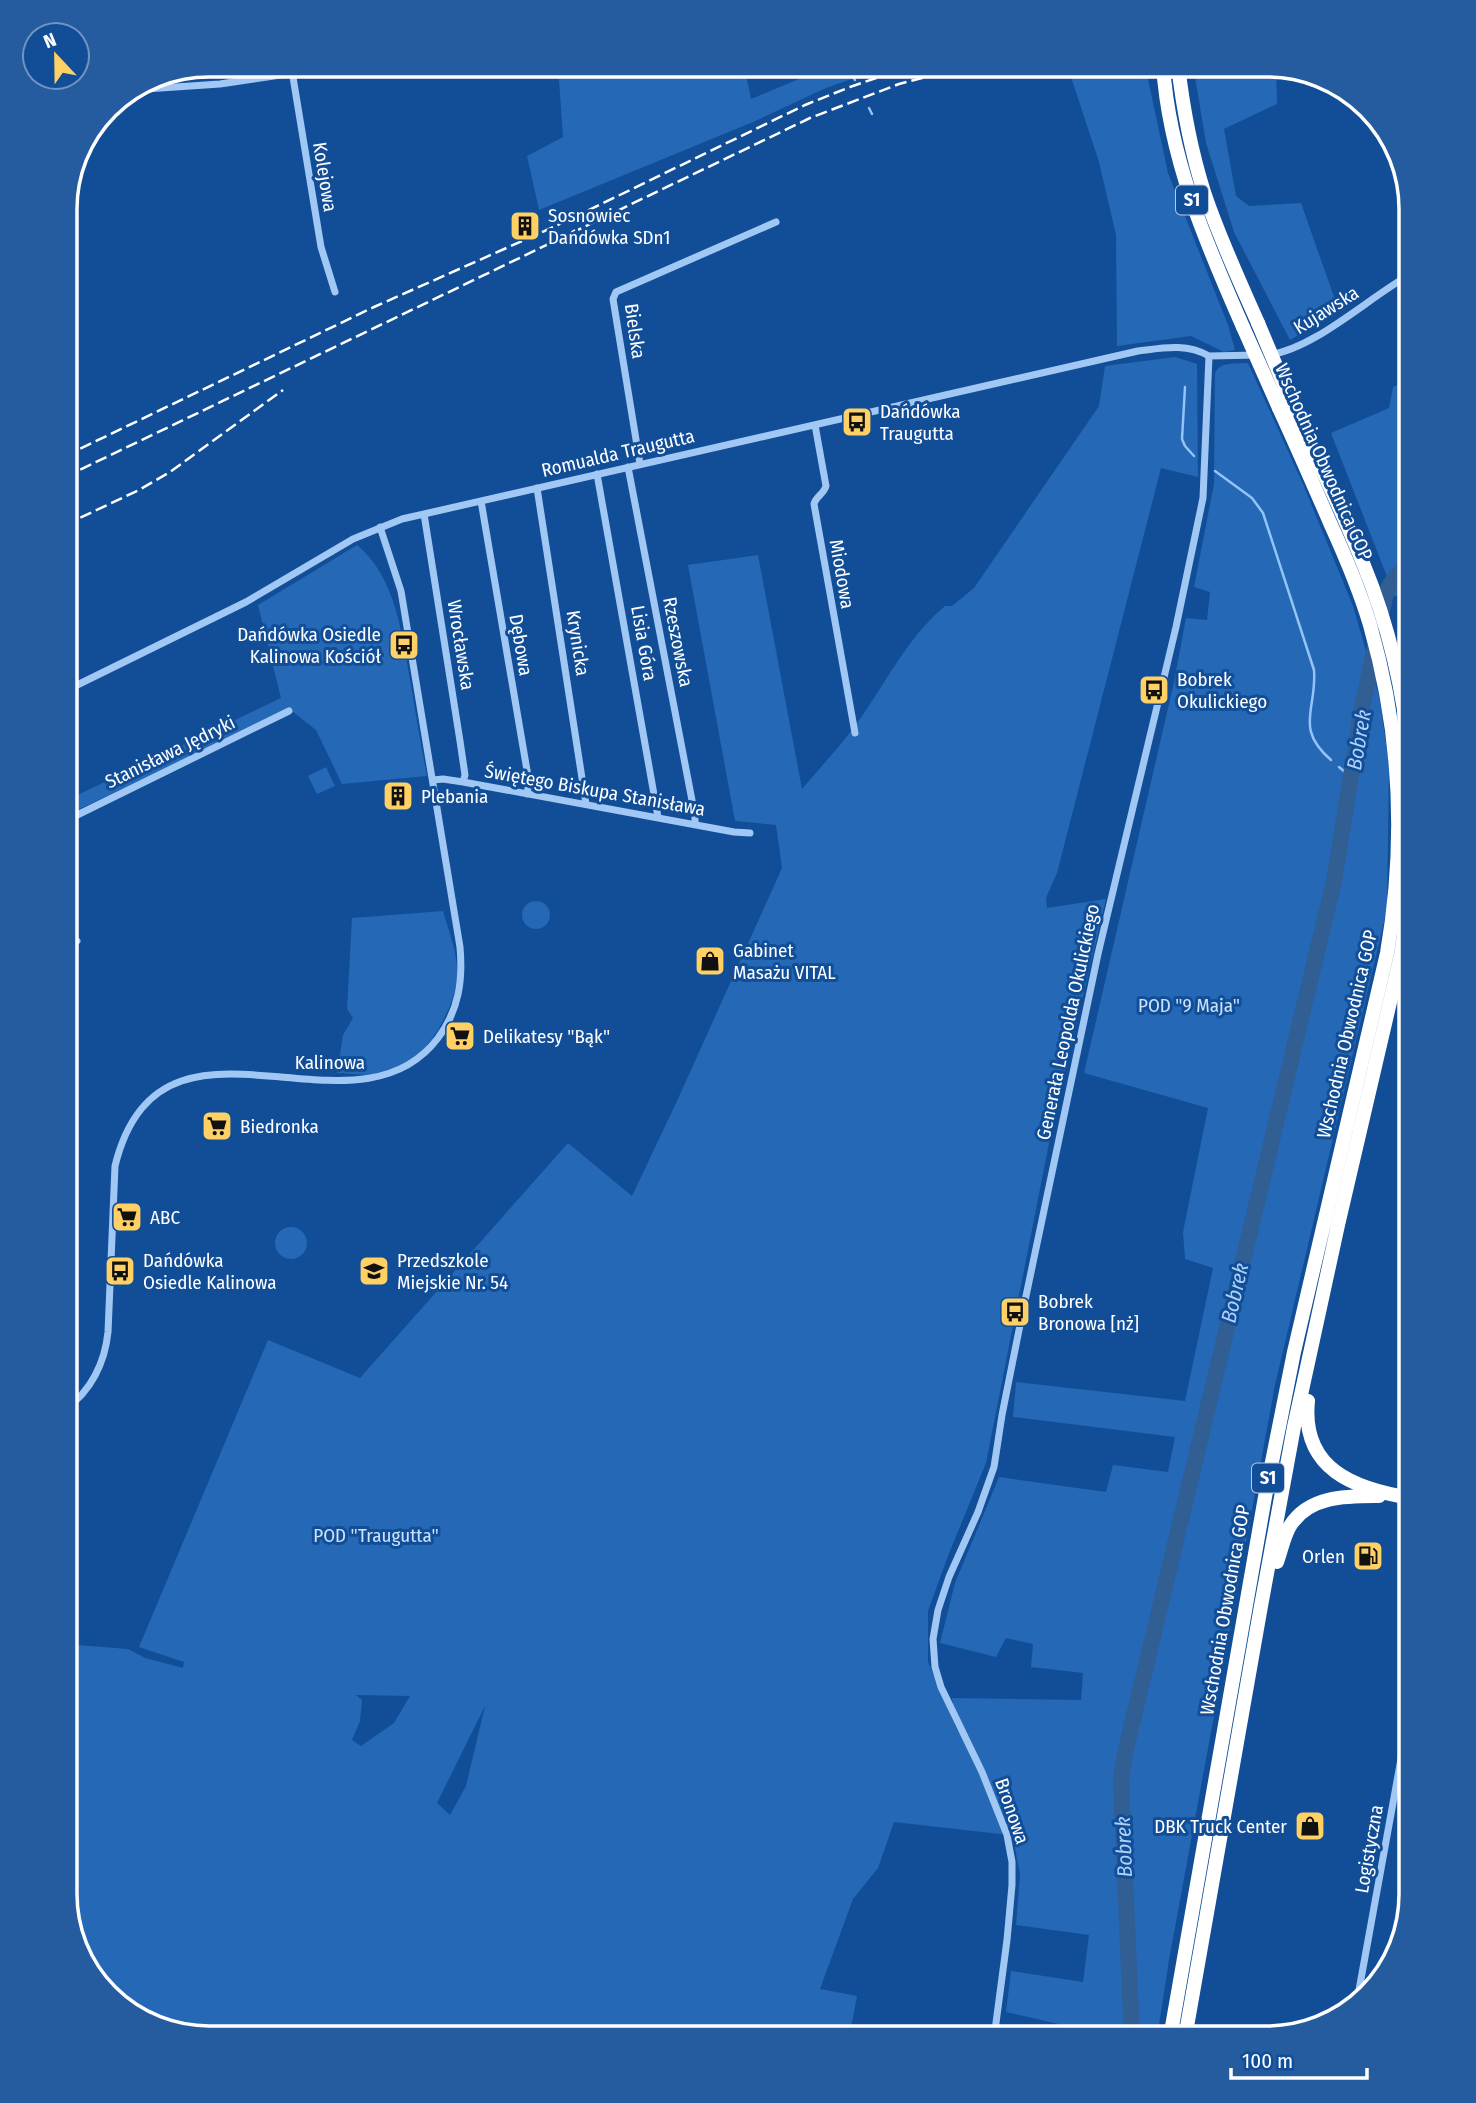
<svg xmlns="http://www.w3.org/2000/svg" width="1476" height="2103" viewBox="0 0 1476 2103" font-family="'Fira Sans Condensed',sans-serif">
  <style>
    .green { fill: #2468b6; fill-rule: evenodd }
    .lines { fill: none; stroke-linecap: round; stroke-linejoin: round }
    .stream { stroke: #93c3f7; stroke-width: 2.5 }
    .river { stroke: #315e93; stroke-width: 16 }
    .minor { stroke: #a1c8f4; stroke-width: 7 }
    .motorway { stroke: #fff; stroke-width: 14 }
    .rail { stroke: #fff; stroke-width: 2.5; stroke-dasharray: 12 5; stroke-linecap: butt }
    .motorway-bridge { stroke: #fff; stroke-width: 14 }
    .labels { text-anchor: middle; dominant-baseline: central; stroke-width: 6; stroke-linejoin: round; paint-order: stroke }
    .shield { fill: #114e97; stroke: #b8cae0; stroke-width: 2 }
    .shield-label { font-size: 18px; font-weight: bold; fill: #fff }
    .street-label { font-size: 19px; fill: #fff; stroke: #114e97 }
    .poi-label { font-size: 19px; fill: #fff; stroke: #114e97; text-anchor: start }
    .park-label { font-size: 19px; fill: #c9e2fe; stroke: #114e97 }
    .water-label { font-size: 21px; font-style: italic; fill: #aed2fa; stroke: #114e97 }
    .rim { fill: none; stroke: #fff; stroke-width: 3.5 }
  </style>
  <rect width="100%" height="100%" fill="#114e97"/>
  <path class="green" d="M 558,65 L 744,65 L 751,99 L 832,65 L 892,65 L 826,88 L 753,122 L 539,210 L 527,156 L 563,137 Z
    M 1067,65 L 1145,65 L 1168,173 L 1228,325 L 1235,350 L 1224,352 L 1191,336 L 1117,346 L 1116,235 L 1099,162 Z
    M 1193,65 L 1276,65 L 1277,104 L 1224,129 L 1236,196 L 1249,206 L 1301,203 L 1339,311 L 1290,340 L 1234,232 L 1206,143 Z
    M 1175,357 L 1197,364 L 1198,477 L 1161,468 L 1057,873 L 1046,898 L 1047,908 L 1106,899 L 1053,1123 L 986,1463 L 948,1556 L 928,1611 L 928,1662 L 958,1732 L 952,1698 L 1081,1700 L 1083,1673 L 1031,1667 L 1033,1644 L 1006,1638 L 996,1657 L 940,1643 L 955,1583 L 999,1477 L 1106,1492 L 1113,1465 L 1168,1472 L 1175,1437 L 1013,1417 L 1016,1382 L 1185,1401 L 1213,1268 L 1185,1259 L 1183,1232 L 1208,1108 L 1084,1073 L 1174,682 L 1186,618 L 1207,620 L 1210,592 L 1194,587 L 1214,484 L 1215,374 C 1219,361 1236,364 1248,363 L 1303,484 L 1353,606 L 1379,696 L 1389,764 L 1387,909 L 1275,1385 L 1169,1960 L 1157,2038 L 1098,2038 L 1098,2033 L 1006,2012 L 1011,1971 L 1083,1982 L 1089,1935 L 1016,1925 L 1020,1874 L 1012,1832 L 1000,1834 L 894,1822 L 878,1868 L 853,1899 L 820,1989 L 857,1996 L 849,2038 L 200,2038 L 137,2019 L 84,1966 L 65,1894 L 65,1644 L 128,1649 L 145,1658 L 183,1668 L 184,1662 L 139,1647 L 268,1340 L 360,1378 L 568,1143 L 632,1196 L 677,1101 L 782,868 L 776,825 L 735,821 L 688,565 L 758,555 L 802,789 C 818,770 836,751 851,731 C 883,690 904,640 945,606 L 952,606 L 974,588 L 1099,406 L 1105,366 ZM 356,1695 L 410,1696 L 394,1723 L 361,1746 L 352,1740 L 360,1721 L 362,1700 ZM 485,1706 L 466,1786 L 450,1815 L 437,1803 Z
    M 1411,380 L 1411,582 L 1395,597 L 1331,433 L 1389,408 L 1393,387 Z
    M 357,545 C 397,578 402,637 411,685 C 416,715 421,746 427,776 L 342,784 L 316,730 L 288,708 L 235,735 L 65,816 L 65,801 L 281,698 L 258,605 Z
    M 326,767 L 335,786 L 317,794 L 308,776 Z
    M522 915a14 14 0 1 1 28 0a14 14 0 1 1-28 0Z
    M 443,911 C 449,932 459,956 457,979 C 454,1005 435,1042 414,1058 C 403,1065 387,1071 374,1074 C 362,1076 348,1073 337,1073 L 343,1035 L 353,1018 L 347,1009 L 352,918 Z
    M275 1243a16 16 0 1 1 32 0a16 16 0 1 1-32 0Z"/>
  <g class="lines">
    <path class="stream" d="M 849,70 L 855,80
      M 869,108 L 872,114
      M 1185,387 L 1182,439 L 1185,446 L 1194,456
      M 1215,471 L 1252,498 L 1263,513 L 1314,670 C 1317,710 1294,728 1331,760
      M 1339,767 L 1351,777"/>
    <path class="river" d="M 1380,621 C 1386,588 1387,584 1411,560
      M 1132,2038 L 1122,1807 L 1121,1777 L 1126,1749 L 1334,881 L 1362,708 L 1376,643"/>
    <path class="minor" d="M 291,65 L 321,247 L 335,292
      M 131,90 L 220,84 L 348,65
      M 1269,355 C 1316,348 1369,297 1411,274
      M 1209,356 L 1258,355
      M 815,425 L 826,486 C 824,494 816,496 814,504 L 855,733
      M 640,464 L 613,299 L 616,292 L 776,222
      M 628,467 L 695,816 L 695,824
      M 597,474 L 658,817
      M 537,488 L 586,804
      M 481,501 L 529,782 L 527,794
      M 424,514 L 460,741 L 465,775 L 463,782
      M 65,691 L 246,602 L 353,539 L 402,519 L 1138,351 C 1163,348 1186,343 1209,356
      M 433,780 L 443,779 L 463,782 L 734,832 L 750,833
      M 65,821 L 289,711
      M 65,947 L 77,941
      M 65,1409 C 91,1392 105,1362 108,1332 L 115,1166 C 160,983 354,1150 438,1038 C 459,1010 463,980 460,947 L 401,591 L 380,527
      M 1357,2001 L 1411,1704
      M 994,2038 L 1007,1940 L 1012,1885 L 1012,1862 L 1007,1835 L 982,1772 L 941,1687 L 935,1667 L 933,1639 L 938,1610 L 949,1577 L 978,1512 L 994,1467 L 1002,1415 L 1022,1315 L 1098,954 L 1176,627 L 1203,498 L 1209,356"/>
    <path class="motorway" d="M 1163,65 C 1169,158 1206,243 1243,327
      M 1178,65 C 1183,108 1191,151 1204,192 C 1219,237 1239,280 1258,323
      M 1293,406 C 1316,458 1342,510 1363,563 C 1390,628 1405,697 1411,766
      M 1308,1401 C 1301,1469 1354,1489 1411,1498
      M 1277,1562 C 1281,1551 1284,1536 1290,1526 C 1309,1495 1348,1496 1379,1496
      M 1170,2038 L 1265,1497 L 1294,1352 L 1387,953 C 1406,843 1401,733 1370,625 C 1360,591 1346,558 1331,525 C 1314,486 1297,447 1279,408
      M 1185,2038 L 1261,1606 L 1294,1427 L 1338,1225 L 1401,955 L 1411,889"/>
    <path class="rail" d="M 65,456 L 374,307 L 558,225 L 805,105 L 850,87 L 914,65
      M 65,477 L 810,118 L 899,84 L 973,65
      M 65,525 L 139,490 L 170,472 L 283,390"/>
    <path class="motorway-bridge" d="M 1258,323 L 1293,406
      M 1243,327 L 1279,408"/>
  </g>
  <defs>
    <g id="building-square" transform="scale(1.575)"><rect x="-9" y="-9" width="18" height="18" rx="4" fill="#ffd064" stroke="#114e97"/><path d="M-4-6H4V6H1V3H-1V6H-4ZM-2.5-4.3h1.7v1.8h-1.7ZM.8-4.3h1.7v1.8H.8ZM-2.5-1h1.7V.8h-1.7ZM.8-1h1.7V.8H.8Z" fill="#111"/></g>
    <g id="bus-square" transform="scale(1.575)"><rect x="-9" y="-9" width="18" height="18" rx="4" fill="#ffd064" stroke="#114e97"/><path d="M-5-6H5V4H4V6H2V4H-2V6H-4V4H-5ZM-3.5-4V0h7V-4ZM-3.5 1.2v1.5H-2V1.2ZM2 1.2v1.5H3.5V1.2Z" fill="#111"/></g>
    <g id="shop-square" transform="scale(1.575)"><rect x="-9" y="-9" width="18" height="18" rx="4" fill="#ffd064" stroke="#114e97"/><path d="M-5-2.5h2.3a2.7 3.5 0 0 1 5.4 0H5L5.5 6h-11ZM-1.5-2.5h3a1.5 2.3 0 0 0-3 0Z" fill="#111"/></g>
    <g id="supermarket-square" transform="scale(1.575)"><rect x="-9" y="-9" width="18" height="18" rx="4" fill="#ffd064" stroke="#114e97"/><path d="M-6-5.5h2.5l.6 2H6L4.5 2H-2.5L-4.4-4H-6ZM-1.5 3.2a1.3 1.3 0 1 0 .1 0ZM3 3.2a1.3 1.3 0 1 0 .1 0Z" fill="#111"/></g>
    <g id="school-square" transform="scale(1.575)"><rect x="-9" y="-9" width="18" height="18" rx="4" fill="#ffd064" stroke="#114e97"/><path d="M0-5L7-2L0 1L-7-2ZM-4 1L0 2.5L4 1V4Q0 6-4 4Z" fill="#111"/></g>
    <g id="fuel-square" transform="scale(1.575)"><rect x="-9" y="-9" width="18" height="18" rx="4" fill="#ffd064" stroke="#114e97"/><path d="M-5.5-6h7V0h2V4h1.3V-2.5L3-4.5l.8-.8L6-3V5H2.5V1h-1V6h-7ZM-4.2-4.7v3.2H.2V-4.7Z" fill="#111"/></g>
  </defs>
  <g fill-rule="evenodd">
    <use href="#building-square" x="525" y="226"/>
    <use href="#bus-square" x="857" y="422"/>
    <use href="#bus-square" x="404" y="645"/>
    <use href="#bus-square" x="1154" y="690"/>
    <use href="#building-square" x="398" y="796"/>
    <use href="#shop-square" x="710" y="961"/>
    <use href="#supermarket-square" x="460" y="1036"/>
    <use href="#supermarket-square" x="217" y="1126"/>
    <use href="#supermarket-square" x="127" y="1217"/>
    <use href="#bus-square" x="120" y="1271"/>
    <use href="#school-square" x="374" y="1271"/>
    <use href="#bus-square" x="1015" y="1312"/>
    <use href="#fuel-square" x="1368" y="1556"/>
    <use href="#shop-square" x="1310" y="1826"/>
  </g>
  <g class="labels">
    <g class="shield">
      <rect x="1176" y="185.5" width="32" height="29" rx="5"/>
      <rect x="1252" y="1463.5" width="32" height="29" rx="5"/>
    </g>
    <g class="shield-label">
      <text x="1192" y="200">S1</text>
      <text x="1268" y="1478">S1</text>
    </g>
    <g class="street-label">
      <text transform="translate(325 177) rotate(81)">Kolejowa</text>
      <text transform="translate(1326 310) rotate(-32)">Kujawska</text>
      <text transform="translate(635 331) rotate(82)">Bielska</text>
      <text transform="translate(618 453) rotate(-13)">Romualda Traugutta</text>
      <text transform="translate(1324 462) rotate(66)">Wschodnia Obwodnica GOP</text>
      <text transform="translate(842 574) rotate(80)">Miodowa</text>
      <text transform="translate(678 642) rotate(79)">Rzeszowska</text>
      <text transform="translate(578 643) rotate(81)">Krynicka</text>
      <text transform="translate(644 643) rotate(80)">Lisia Góra</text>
      <text transform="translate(461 645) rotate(81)">Wrocławska</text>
      <text transform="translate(521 645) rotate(80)">Dębowa</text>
      <text transform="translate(170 752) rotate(-26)">Stanisława Jędryki</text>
      <text transform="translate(595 790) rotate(10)">Świętego Biskupa Stanisława</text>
      <text transform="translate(1068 1022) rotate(-78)">Generała Leopolda Okulickiego</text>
      <text transform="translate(1347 1034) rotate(-77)">Wschodnia Obwodnica GOP</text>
      <text x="330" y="1062">Kalinowa</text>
      <text transform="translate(1225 1610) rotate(-80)">Wschodnia Obwodnica GOP</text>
      <text transform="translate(1012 1811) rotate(71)">Bronowa</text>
      <text transform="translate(1369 1849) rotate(-80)">Logistyczna</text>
    </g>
    <g class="poi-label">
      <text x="548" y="215">Sosnowiec<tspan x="548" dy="22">Dańdówka SDn1</tspan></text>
      <text x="880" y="411">Dańdówka<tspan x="880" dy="22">Traugutta</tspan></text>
      <text x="381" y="634" text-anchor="end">Dańdówka Osiedle<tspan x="381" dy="22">Kalinowa Kościół</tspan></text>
      <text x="1177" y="679">Bobrek<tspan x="1177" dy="22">Okulickiego</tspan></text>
      <text x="421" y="796">Plebania</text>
      <text x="733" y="950">Gabinet<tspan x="733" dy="22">Masażu VITAL</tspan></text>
      <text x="483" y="1036">Delikatesy "Bąk"</text>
      <text x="240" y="1126">Biedronka</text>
      <text x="150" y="1217">ABC</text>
      <text x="143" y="1260">Dańdówka<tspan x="143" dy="22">Osiedle Kalinowa</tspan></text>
      <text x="397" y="1260">Przedszkole<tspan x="397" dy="22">Miejskie Nr. 54</tspan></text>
      <text x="1038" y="1301">Bobrek<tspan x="1038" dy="22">Bronowa [nż]</tspan></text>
      <text x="1345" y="1556" text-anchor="end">Orlen</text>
      <text x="1287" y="1826" text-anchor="end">DBK Truck Center</text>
    </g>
    <g class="park-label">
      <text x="1189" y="1005">POD "9 Maja"</text>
      <text x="376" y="1535">POD "Traugutta"</text>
    </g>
    <g class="water-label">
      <text transform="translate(1359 740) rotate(-80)">Bobrek</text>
      <text transform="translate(1235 1293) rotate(-77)">Bobrek</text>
      <text transform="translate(1124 1847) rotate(-92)">Bobrek</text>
    </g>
  </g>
  <path d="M0 0H1476V2103H0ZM209 77H1267A132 132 0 0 1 1399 209V1894A132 132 0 0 1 1267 2026H209A132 132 0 0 1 77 1894V209A132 132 0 0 1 209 77Z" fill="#245c9f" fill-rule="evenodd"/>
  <path class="rim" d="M209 77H1267A132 132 0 0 1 1399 209V1894A132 132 0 0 1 1267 2026H209A132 132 0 0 1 77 1894V209A132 132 0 0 1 209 77Z"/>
  <g transform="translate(56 56) rotate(338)"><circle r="33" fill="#114e97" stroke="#7095c1" stroke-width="2"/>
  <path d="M0-5L12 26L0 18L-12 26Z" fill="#ffd064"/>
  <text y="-10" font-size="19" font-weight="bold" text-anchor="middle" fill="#ffffff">N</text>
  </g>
  <path d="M1231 2068v10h136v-10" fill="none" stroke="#ffffff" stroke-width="3.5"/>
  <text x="1242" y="2068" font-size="21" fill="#ffffff" stroke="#114e97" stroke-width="5" paint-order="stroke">100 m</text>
</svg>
